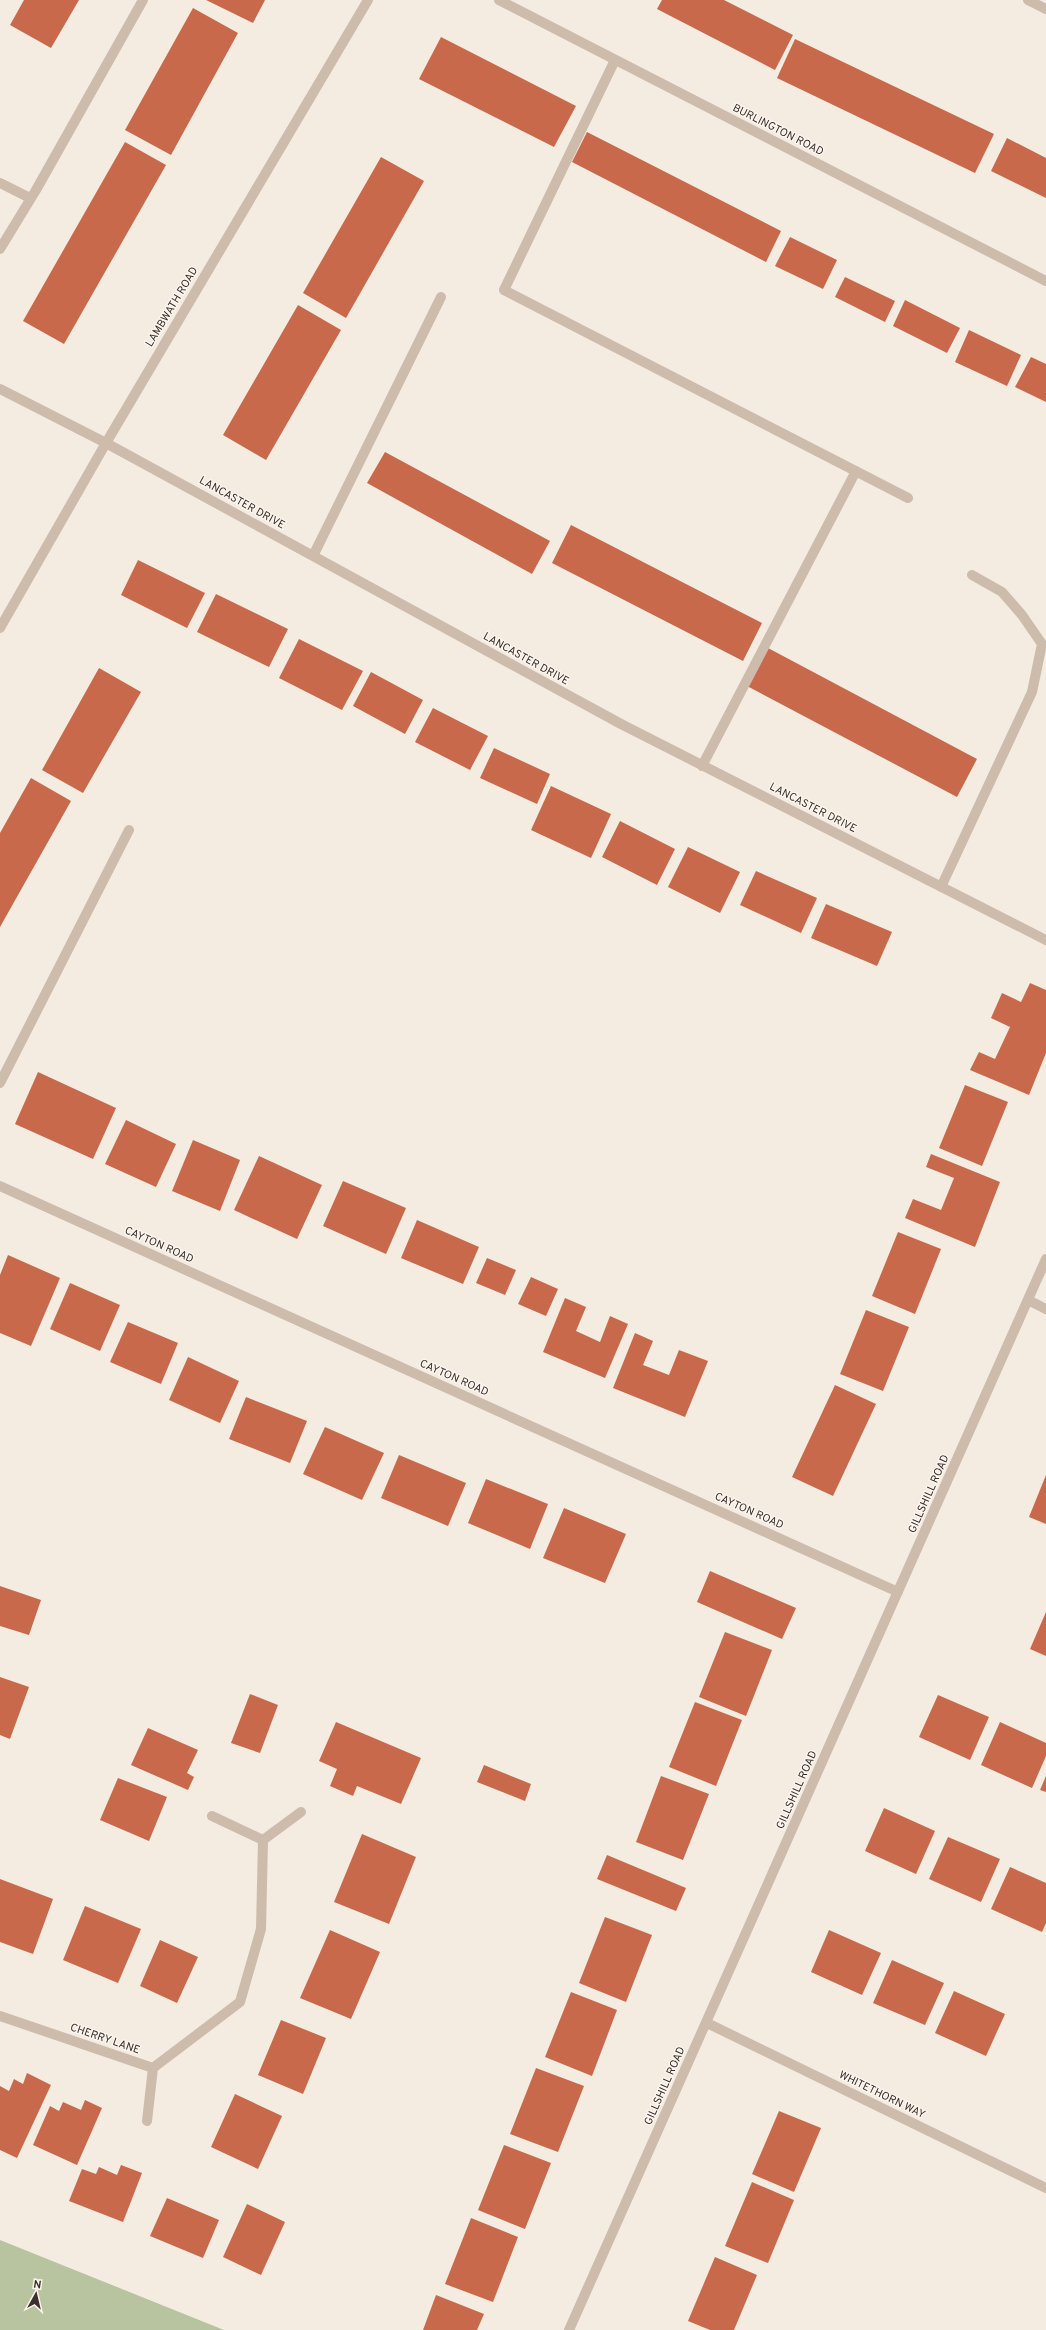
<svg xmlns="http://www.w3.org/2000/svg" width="1046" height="2330" viewBox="0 0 1046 2330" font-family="Overpass,sans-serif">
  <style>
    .green { fill: #b8c4a0 }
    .building { fill: #c8694b }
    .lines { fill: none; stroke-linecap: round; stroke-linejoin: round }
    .minor { stroke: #cdbbac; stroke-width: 10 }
    .labels { text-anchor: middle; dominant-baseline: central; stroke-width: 3; stroke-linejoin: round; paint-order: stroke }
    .street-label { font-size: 11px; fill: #3b302b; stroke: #fbf5ee }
  </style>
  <rect width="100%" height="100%" fill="#f4ebe1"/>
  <path class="green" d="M 0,2240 L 224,2330 L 0,2330 Z"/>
  <path class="building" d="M 24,0 L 79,0 L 51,48 L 10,25 Z
    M 206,0 L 265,0 L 253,23 Z
    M 662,0 L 724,0 L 793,35 L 775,70 L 657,9 Z
    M 193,8 L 238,33 L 171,155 L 125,130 Z
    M 441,37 L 576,106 L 554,147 L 419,79 Z
    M 795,39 L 994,134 L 975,173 L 777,78 Z
    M 587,132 L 781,231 L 766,262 L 572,162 Z
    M 1007,138 L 1046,158 L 1046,198 L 991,171 Z
    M 125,142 L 166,165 L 64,344 L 23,321 Z
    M 381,157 L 424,181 L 346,318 L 303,293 Z
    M 790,237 L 837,260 L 823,289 L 775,266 Z
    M 845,277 L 895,301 L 885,322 L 835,297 Z
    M 905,300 L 960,328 L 947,353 L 893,326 Z
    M 298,305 L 341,330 L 266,460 L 223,435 Z
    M 969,330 L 1021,355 L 1007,386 L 955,362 Z
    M 1031,357 L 1046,364 L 1046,402 L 1015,387 Z
    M 385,452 L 550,541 L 532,574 L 367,483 Z
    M 571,525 L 762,623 L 743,661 L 552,563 Z
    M 138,560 L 205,593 L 187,628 L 121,595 Z
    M 216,594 L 288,629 L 269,667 L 197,632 Z
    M 299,639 L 363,671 L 342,710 L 279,678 Z
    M 768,648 L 977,759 L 957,797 L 747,686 Z
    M 99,668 L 141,692 L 83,793 L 42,770 Z
    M 371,672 L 423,700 L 405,734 L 353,706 Z
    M 433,708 L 488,736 L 470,770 L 415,742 Z
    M 494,748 L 550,774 L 537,804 L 480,778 Z
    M 31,778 L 71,801 L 0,927 L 0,833 Z
    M 551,786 L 611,814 L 591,858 L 531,830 Z
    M 620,821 L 675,849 L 657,885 L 602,857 Z
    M 688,847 L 740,872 L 720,913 L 668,887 Z
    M 756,871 L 817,898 L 801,933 L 740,905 Z
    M 826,904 L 892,932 L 877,966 L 811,938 Z
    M 1030,983 L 1046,990 L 1046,1053 L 1029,1095 L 970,1070 L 979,1052 L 995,1059 L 1010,1027 L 991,1018 L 1002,993 L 1021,1002 Z
    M 38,1072 L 116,1108 L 93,1159 L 15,1124 Z
    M 965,1085 L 1008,1102 L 982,1166 L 939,1148 Z
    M 126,1120 L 176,1144 L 156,1187 L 105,1164 Z
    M 193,1140 L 240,1160 L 220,1211 L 172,1191 Z
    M 931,1154 L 1000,1182 L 975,1247 L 905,1218 L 913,1199 L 941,1210 L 954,1178 L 926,1167 Z
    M 259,1156 L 322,1185 L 297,1239 L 234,1210 Z
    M 343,1181 L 406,1208 L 386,1254 L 323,1226 Z
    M 417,1220 L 479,1247 L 463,1284 L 401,1258 Z
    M 898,1232 L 941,1249 L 915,1314 L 872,1296 Z
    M 8,1255 L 60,1278 L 31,1346 L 0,1333 L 0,1275 Z
    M 487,1258 L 516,1270 L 505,1295 L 476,1283 Z
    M 531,1277 L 558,1289 L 546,1316 L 518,1304 Z
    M 70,1283 L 120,1305 L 100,1351 L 50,1329 Z
    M 565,1298 L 586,1307 L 576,1331 L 600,1342 L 610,1316 L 628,1324 L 605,1378 L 543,1352 Z
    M 866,1310 L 909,1327 L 883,1391 L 840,1374 Z
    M 128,1322 L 178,1343 L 161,1384 L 110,1362 Z
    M 635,1333 L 653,1341 L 643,1365 L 669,1375 L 679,1350 L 708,1361 L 685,1417 L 613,1388 Z
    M 188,1357 L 239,1381 L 220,1423 L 169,1400 Z
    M 835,1385 L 876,1404 L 833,1496 L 792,1477 Z
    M 246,1397 L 307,1421 L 290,1463 L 229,1439 Z
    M 325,1427 L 384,1453 L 362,1500 L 303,1474 Z
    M 399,1455 L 466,1483 L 448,1526 L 381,1498 Z
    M 1046,1475 L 1046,1524 L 1029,1517 Z
    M 486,1479 L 548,1504 L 530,1549 L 468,1523 Z
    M 564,1508 L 626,1534 L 605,1583 L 543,1558 Z
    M 710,1571 L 796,1608 L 782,1639 L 697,1602 Z
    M 0,1586 L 41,1600 L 29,1635 L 0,1626 Z
    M 1046,1612 L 1046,1656 L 1030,1649 Z
    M 725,1632 L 772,1650 L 746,1716 L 699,1697 Z
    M 0,1677 L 29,1687 L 10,1739 L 0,1735 Z
    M 250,1694 L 278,1705 L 260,1753 L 231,1743 Z
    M 938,1695 L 989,1717 L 970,1760 L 919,1737 Z
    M 695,1702 L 742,1720 L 716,1786 L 669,1767 Z
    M 336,1722 L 421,1758 L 401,1804 L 357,1786 L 353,1796 L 330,1786 L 337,1769 L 319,1761 Z
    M 1000,1722 L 1046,1743 L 1046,1756 L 1032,1788 L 981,1765 Z
    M 148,1728 L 198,1750 L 187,1773 L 194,1777 L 188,1790 L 131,1765 Z
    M 484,1765 L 531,1784 L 525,1801 L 477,1782 Z
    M 661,1776 L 709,1794 L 683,1860 L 636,1842 Z
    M 1046,1776 L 1046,1792 L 1040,1790 Z
    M 118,1778 L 167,1797 L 149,1841 L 100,1820 Z
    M 884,1808 L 935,1831 L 916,1874 L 865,1851 Z
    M 362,1834 L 416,1857 L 389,1924 L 334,1902 Z
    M 948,1837 L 1000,1859 L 981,1902 L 929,1879 Z
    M 607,1855 L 686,1888 L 676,1911 L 597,1879 Z
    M 1010,1867 L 1046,1883 L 1046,1923 L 1042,1932 L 991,1909 Z
    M 0,1879 L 53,1899 L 33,1954 L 0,1942 Z
    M 85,1906 L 141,1929 L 118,1983 L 63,1960 Z
    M 605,1917 L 652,1935 L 626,2002 L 579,1983 Z
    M 330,1930 L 380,1952 L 351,2019 L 300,1998 Z
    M 829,1930 L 881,1953 L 862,1995 L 811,1972 Z
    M 160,1940 L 198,1957 L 177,2003 L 140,1986 Z
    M 892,1960 L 944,1983 L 925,2025 L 873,2003 Z
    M 954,1991 L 1005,2014 L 986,2056 L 935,2033 Z
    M 571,1992 L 617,2010 L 592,2076 L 545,2057 Z
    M 281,2020 L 326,2038 L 303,2094 L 258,2075 Z
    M 536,2068 L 584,2086 L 558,2152 L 510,2134 Z
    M 27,2073 L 51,2085 L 17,2158 L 0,2150 L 0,2086 L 9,2091 L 14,2079 L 23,2084 Z
    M 235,2094 L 282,2116 L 258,2169 L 211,2147 Z
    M 85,2100 L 102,2108 L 77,2165 L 33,2145 L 50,2106 L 59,2111 L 63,2102 L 81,2110 Z
    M 779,2111 L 821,2128 L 794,2192 L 752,2174 Z
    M 504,2145 L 551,2163 L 525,2229 L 478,2210 Z
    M 121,2165 L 142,2173 L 123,2222 L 69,2201 L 82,2169 L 96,2174 L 99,2167 L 117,2175 Z
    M 752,2182 L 794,2200 L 768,2263 L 725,2246 Z
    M 167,2198 L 219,2220 L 203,2258 L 150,2236 Z
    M 247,2204 L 285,2222 L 261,2275 L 223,2257 Z
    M 471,2218 L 518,2237 L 493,2302 L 445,2284 Z
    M 715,2257 L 757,2275 L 734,2330 L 710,2330 L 688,2321 Z
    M 436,2295 L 484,2314 L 477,2330 L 423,2330 Z"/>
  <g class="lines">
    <path class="minor" d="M 499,0 L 1046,281
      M 1028,0 L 1046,9
      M 615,60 L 504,290 L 908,498
      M 0,183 L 30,198
      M 0,249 L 36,190 L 143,0
      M 0,389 L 106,443 L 621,724 L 1046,940
      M 313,556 L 441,297
      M 0,628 L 106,443 L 368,0
      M 702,766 L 856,471
      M 941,887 L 1032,692 L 1042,644 L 1022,615 L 1002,592 L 972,575
      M 0,1083 L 129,830
      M 0,1186 L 898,1592
      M 1028,1300 L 1046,1309
      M 212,1816 L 263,1840 L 301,1812
      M 0,2016 L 153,2068 L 147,2121
      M 707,2023 L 1046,2188
      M 153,2068 L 240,2002 L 261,1929 L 263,1840
      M 569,2330 L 1046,1259"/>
  </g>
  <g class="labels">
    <g class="street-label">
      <text transform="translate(778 130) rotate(27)">BURLINGTON ROAD</text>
      <text transform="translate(172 307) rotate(-59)">LAMBWATH ROAD</text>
      <text transform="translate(242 503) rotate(29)">LANCASTER DRIVE</text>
      <text transform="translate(526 659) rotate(29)">LANCASTER DRIVE</text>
      <text transform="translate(813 808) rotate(27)">LANCASTER DRIVE</text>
      <text transform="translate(159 1245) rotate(24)">CAYTON ROAD</text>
      <text transform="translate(454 1378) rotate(24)">CAYTON ROAD</text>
      <text transform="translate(929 1494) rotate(-66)">GILLSHILL ROAD</text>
      <text transform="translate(749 1511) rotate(24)">CAYTON ROAD</text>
      <text transform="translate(797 1790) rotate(-66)">GILLSHILL ROAD</text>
      <text transform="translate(105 2039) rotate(19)">CHERRY LANE</text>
      <text transform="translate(665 2086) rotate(-66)">GILLSHILL ROAD</text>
      <text transform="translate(882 2095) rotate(26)">WHITETHORN WAY</text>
    </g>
  </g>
  <g transform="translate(36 2294) rotate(8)" stroke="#fbf5ee" stroke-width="3" paint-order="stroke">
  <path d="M0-3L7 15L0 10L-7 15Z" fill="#3b302b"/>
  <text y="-6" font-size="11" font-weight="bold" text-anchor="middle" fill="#3b302b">N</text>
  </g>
</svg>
